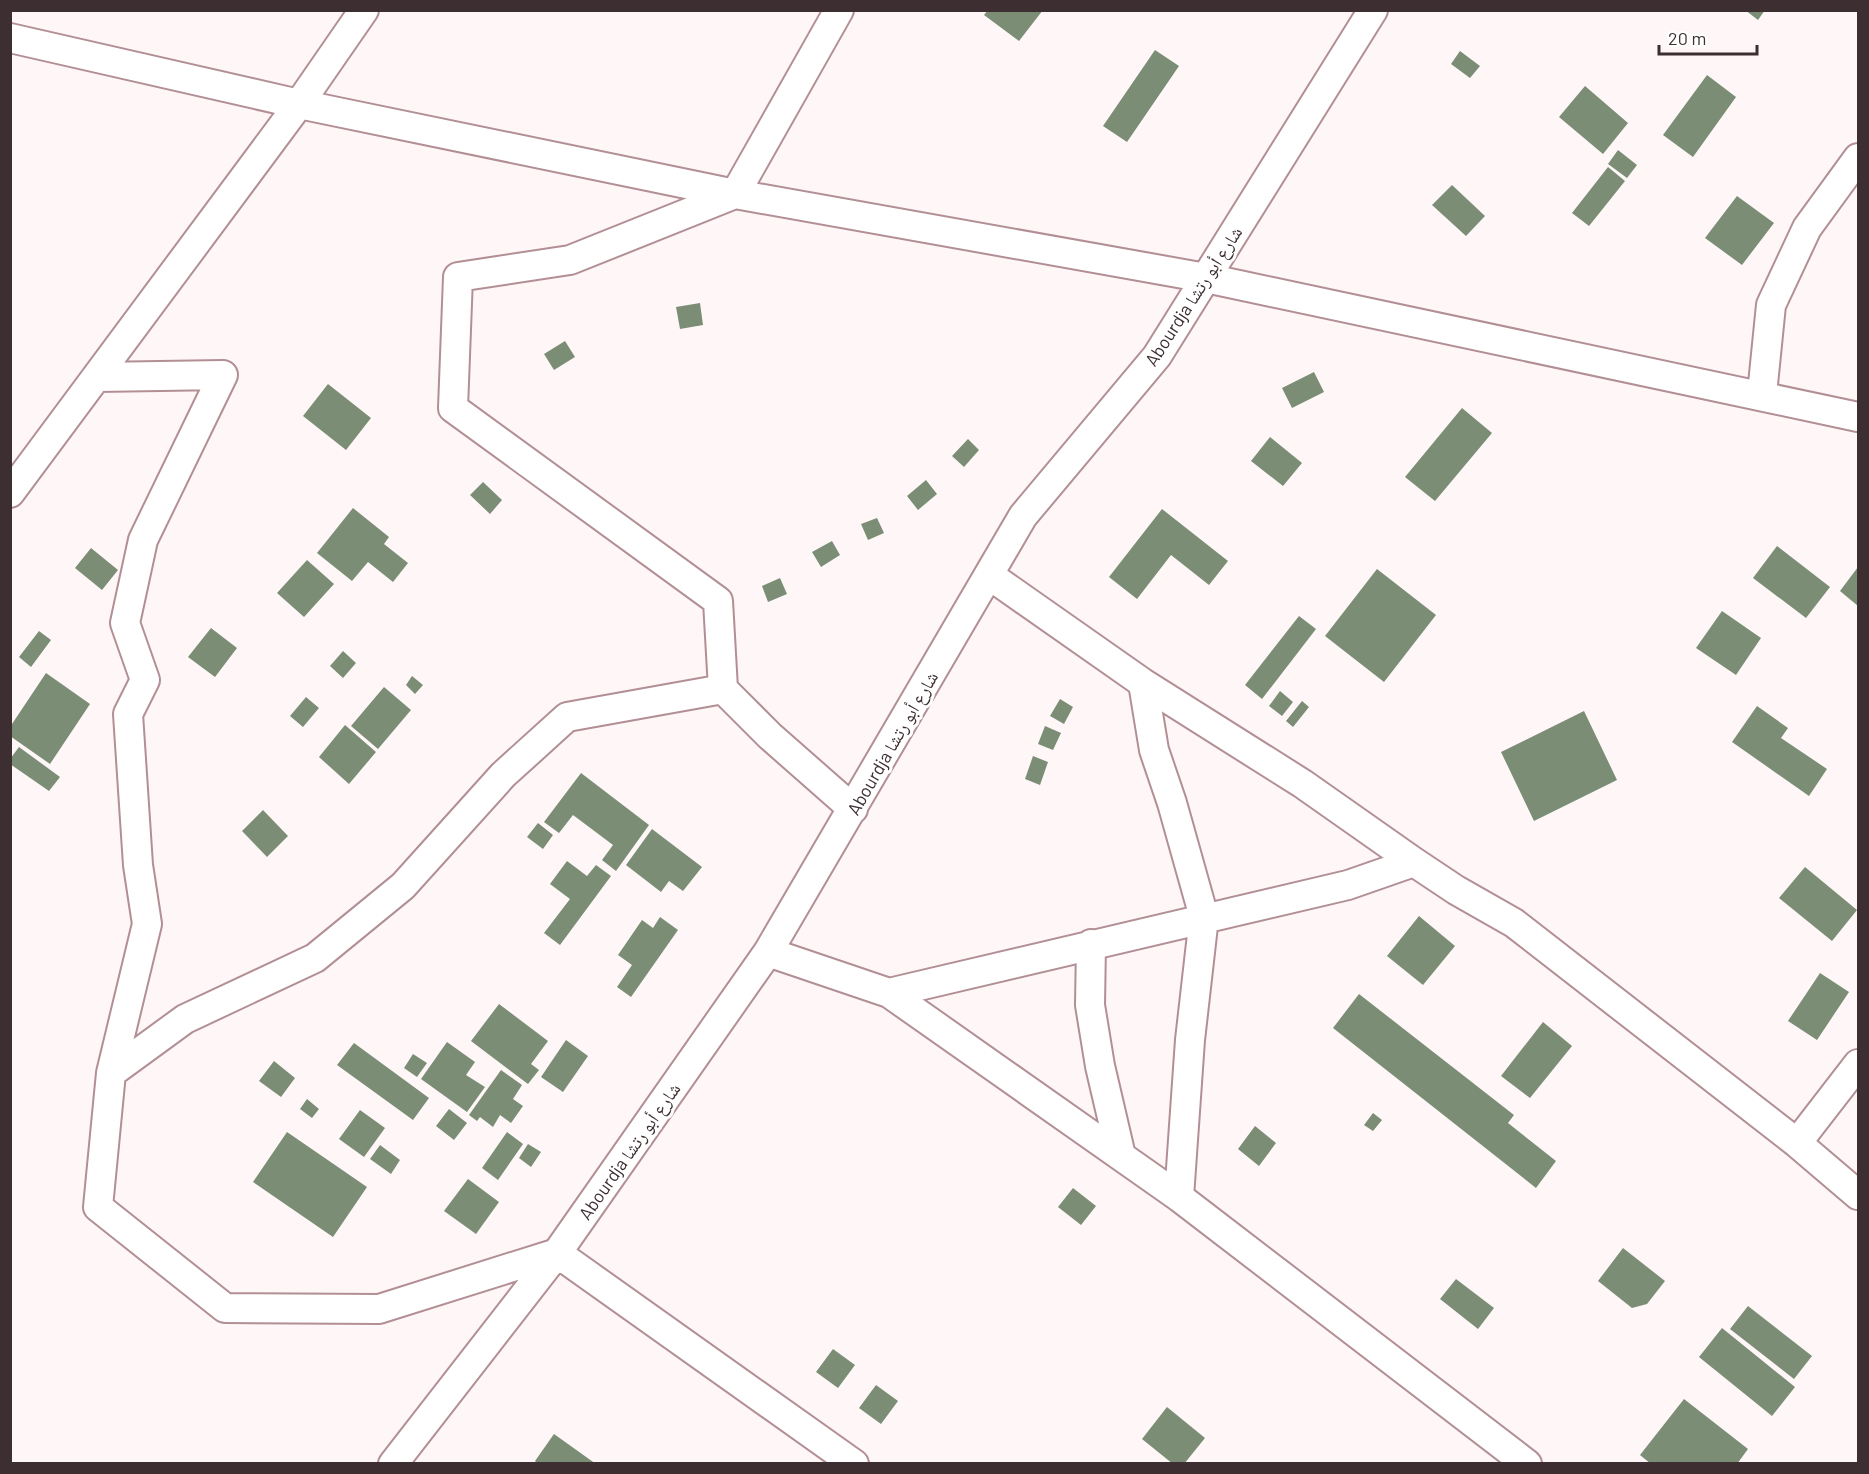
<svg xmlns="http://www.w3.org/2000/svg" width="1869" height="1474" viewBox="0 0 1869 1474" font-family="Barlow,'Noto Naskh Arabic',sans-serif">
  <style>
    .building { fill: #7b8e75 }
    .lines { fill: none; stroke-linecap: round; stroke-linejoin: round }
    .street-casing { stroke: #b28f94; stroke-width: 32 }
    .street { stroke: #fff; stroke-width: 28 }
    .labels { text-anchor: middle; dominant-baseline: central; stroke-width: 6; stroke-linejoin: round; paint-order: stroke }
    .street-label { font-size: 18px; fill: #3d2f31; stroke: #fff }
  </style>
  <rect width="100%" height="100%" fill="#fef6f7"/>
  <path class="building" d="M 988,10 L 1043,10 L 1019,41 L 984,15 Z
    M 1745,10 L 1765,10 L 1758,20 Z
    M 1155,50 L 1179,66 L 1127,142 L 1103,126 Z
    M 1460,51 L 1480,66 L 1470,78 L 1451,64 Z
    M 1707,75 L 1736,97 L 1693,157 L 1663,135 Z
    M 1585,86 L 1628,123 L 1603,154 L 1559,117 Z
    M 1618,150 L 1637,165 L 1627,178 L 1608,164 Z
    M 1608,167 L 1625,181 L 1589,226 L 1572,213 Z
    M 1452,185 L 1485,216 L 1466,236 L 1432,205 Z
    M 1737,196 L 1774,223 L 1742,265 L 1705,238 Z
    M 700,303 L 703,325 L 680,329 L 676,307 Z
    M 565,341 L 575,357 L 554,370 L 544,354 Z
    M 1314,372 L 1324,392 L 1292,408 L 1282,388 Z
    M 328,384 L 371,418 L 346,450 L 303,416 Z
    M 1462,408 L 1492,433 L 1435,501 L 1405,477 Z
    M 1270,437 L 1302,463 L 1283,486 L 1251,461 Z
    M 968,439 L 979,450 L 964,467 L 952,456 Z
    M 926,480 L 937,494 L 918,510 L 907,496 Z
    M 483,482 L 502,500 L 490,514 L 470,495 Z
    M 353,508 L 389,537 L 384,544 L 408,563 L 393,582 L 368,562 L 352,581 L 317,553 Z
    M 1162,509 L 1228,561 L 1209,585 L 1171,555 L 1137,599 L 1109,577 Z
    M 877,518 L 884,533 L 868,540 L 861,524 Z
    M 832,541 L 840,555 L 821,567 L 812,552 Z
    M 1777,546 L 1830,587 L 1806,618 L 1753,578 Z
    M 91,548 L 118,570 L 102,590 L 75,568 Z
    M 307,560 L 334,584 L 304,617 L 277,593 Z
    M 1858,567 L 1858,606 L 1840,591 Z
    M 1377,569 L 1436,615 L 1384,682 L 1325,636 Z
    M 780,578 L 787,594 L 768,602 L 762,586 Z
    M 1722,611 L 1761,638 L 1736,675 L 1696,648 Z
    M 1299,616 L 1316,629 L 1262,699 L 1245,685 Z
    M 211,628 L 237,648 L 215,677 L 188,657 Z
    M 39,631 L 51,640 L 31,667 L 19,657 Z
    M 343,651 L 356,663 L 343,678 L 330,666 Z
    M 46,673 L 90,704 L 50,764 L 10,736 L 10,727 Z
    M 412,676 L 423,685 L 415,694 L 406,685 Z
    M 384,687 L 411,710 L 378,749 L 351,726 Z
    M 1280,691 L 1293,702 L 1282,716 L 1269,706 Z
    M 306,697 L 319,708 L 303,727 L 290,716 Z
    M 1060,699 L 1073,707 L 1064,724 L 1050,716 Z
    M 1302,701 L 1309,707 L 1293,727 L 1286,721 Z
    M 1757,706 L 1788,728 L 1781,738 L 1827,769 L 1809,796 L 1732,742 Z
    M 1584,711 L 1617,780 L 1534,821 L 1501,752 Z
    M 345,725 L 376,752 L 349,784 L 319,757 Z
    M 1045,726 L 1061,733 L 1053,750 L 1038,744 Z
    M 19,747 L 60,777 L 49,791 L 10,764 L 10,759 Z
    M 1033,756 L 1048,762 L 1040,785 L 1025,779 Z
    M 581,773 L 649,825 L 616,871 L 602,860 L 613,845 L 573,815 L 559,833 L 544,822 Z
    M 263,810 L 288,836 L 267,857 L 242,831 Z
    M 538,823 L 553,835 L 543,849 L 527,837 Z
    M 652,829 L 702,867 L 683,891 L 669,881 L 661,892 L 626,865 Z
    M 567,861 L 587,876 L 596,865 L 611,876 L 560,945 L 544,933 L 570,899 L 550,884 Z
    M 1805,867 L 1857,910 L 1832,941 L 1779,898 Z
    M 1419,916 L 1455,946 L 1423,985 L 1387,956 Z
    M 660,917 L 678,930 L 631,997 L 617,987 L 632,965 L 618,955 L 642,920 L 653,928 Z
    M 1820,973 L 1849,992 L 1817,1040 L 1788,1021 Z
    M 1359,994 L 1514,1115 L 1508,1123 L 1556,1161 L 1536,1188 L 1333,1028 Z
    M 499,1004 L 548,1041 L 531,1064 L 539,1070 L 528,1084 L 471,1041 Z
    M 1543,1022 L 1572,1046 L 1530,1098 L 1501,1076 Z
    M 566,1040 L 588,1056 L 563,1092 L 541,1077 Z
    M 447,1042 L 475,1062 L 466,1075 L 485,1087 L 467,1112 L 421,1079 Z
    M 354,1043 L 429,1098 L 413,1120 L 337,1065 Z
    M 413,1054 L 427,1063 L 417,1077 L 404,1068 Z
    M 274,1061 L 295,1078 L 281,1097 L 259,1081 Z
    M 501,1070 L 522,1085 L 513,1099 L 523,1106 L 511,1123 L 500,1115 L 493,1127 L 480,1117 L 477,1121 L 469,1115 Z
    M 307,1099 L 319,1109 L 312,1118 L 300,1109 Z
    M 449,1109 L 467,1123 L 454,1140 L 436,1126 Z
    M 360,1110 L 385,1128 L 364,1157 L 339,1139 Z
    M 1373,1113 L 1382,1120 L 1373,1131 L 1364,1125 Z
    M 1255,1126 L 1276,1143 L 1259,1166 L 1238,1149 Z
    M 287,1132 L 367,1187 L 333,1237 L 253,1182 Z
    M 507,1132 L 523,1144 L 498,1180 L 482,1168 Z
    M 528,1144 L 541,1152 L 531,1167 L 519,1158 Z
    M 380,1145 L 400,1160 L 391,1174 L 370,1159 Z
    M 468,1179 L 499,1202 L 476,1234 L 444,1211 Z
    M 1073,1188 L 1096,1206 L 1081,1225 L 1058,1207 Z
    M 1623,1248 L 1665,1281 L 1647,1304 L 1632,1308 L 1598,1281 Z
    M 1456,1279 L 1494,1308 L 1478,1329 L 1440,1299 Z
    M 1748,1306 L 1812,1356 L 1794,1379 L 1730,1329 Z
    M 1722,1328 L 1795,1387 L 1772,1416 L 1699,1357 Z
    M 833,1349 L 855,1365 L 838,1388 L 816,1372 Z
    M 876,1385 L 898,1401 L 881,1424 L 859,1408 Z
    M 1684,1399 L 1748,1449 L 1737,1464 L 1651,1464 L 1640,1455 Z
    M 1167,1407 L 1205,1438 L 1184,1464 L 1173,1464 L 1142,1439 Z
    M 554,1434 L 596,1464 L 538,1464 L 535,1461 Z"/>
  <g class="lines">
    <g class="street-casing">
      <path id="street" d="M 839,10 L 735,194 L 570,260 L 458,277 L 453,408 L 718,601 L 723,689 L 567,717 L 503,775 L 403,886 L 315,958 L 185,1019 L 111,1073 L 98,1207 L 225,1308 L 379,1309 L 557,1253 L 854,1464
        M 10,38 L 299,104 L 735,194 L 1206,278 L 1858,417
        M 97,377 L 223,375 L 143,540 L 125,623 L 145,680 L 128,714 L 138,865 L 147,924 L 111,1073
        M 1762,394 L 1771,305 L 1807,228 L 1858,158
        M 10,493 L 299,104 L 364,10
        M 989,575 L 1143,683 L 1303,784 L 1414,862 L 1456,890 L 1514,923 L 1797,1143 L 1858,1195
        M 1143,683 L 1154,750 L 1172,803 L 1204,917 L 1190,1040 L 1179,1197
        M 723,689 L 770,736 L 853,809
        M 1091,944 L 1090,1005 L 1100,1066 L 1121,1156
        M 768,952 L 889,993 L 1179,1197 L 1527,1464
        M 889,993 L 1348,885 L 1414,862
        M 1797,1143 L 1858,1064
        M 393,1464 L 557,1253 L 768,952 L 1023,516 L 1157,356 L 1373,10"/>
    </g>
    <use href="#street" class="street"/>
  </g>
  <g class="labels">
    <g class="street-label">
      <text transform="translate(1193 296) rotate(-57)">Abourdja شارع أبو رتشا</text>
      <text transform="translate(892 743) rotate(-60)">Abourdja شارع أبو رتشا</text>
      <text transform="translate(629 1151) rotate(-55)">Abourdja شارع أبو رتشا</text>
    </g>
  </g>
  <rect width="1869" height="1474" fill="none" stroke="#3d2f31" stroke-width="24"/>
  <path d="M1659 45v9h98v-9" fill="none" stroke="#3d2f31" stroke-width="3"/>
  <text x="1668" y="45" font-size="18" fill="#3d2f31" stroke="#ffffff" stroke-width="4.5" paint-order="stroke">20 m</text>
</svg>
